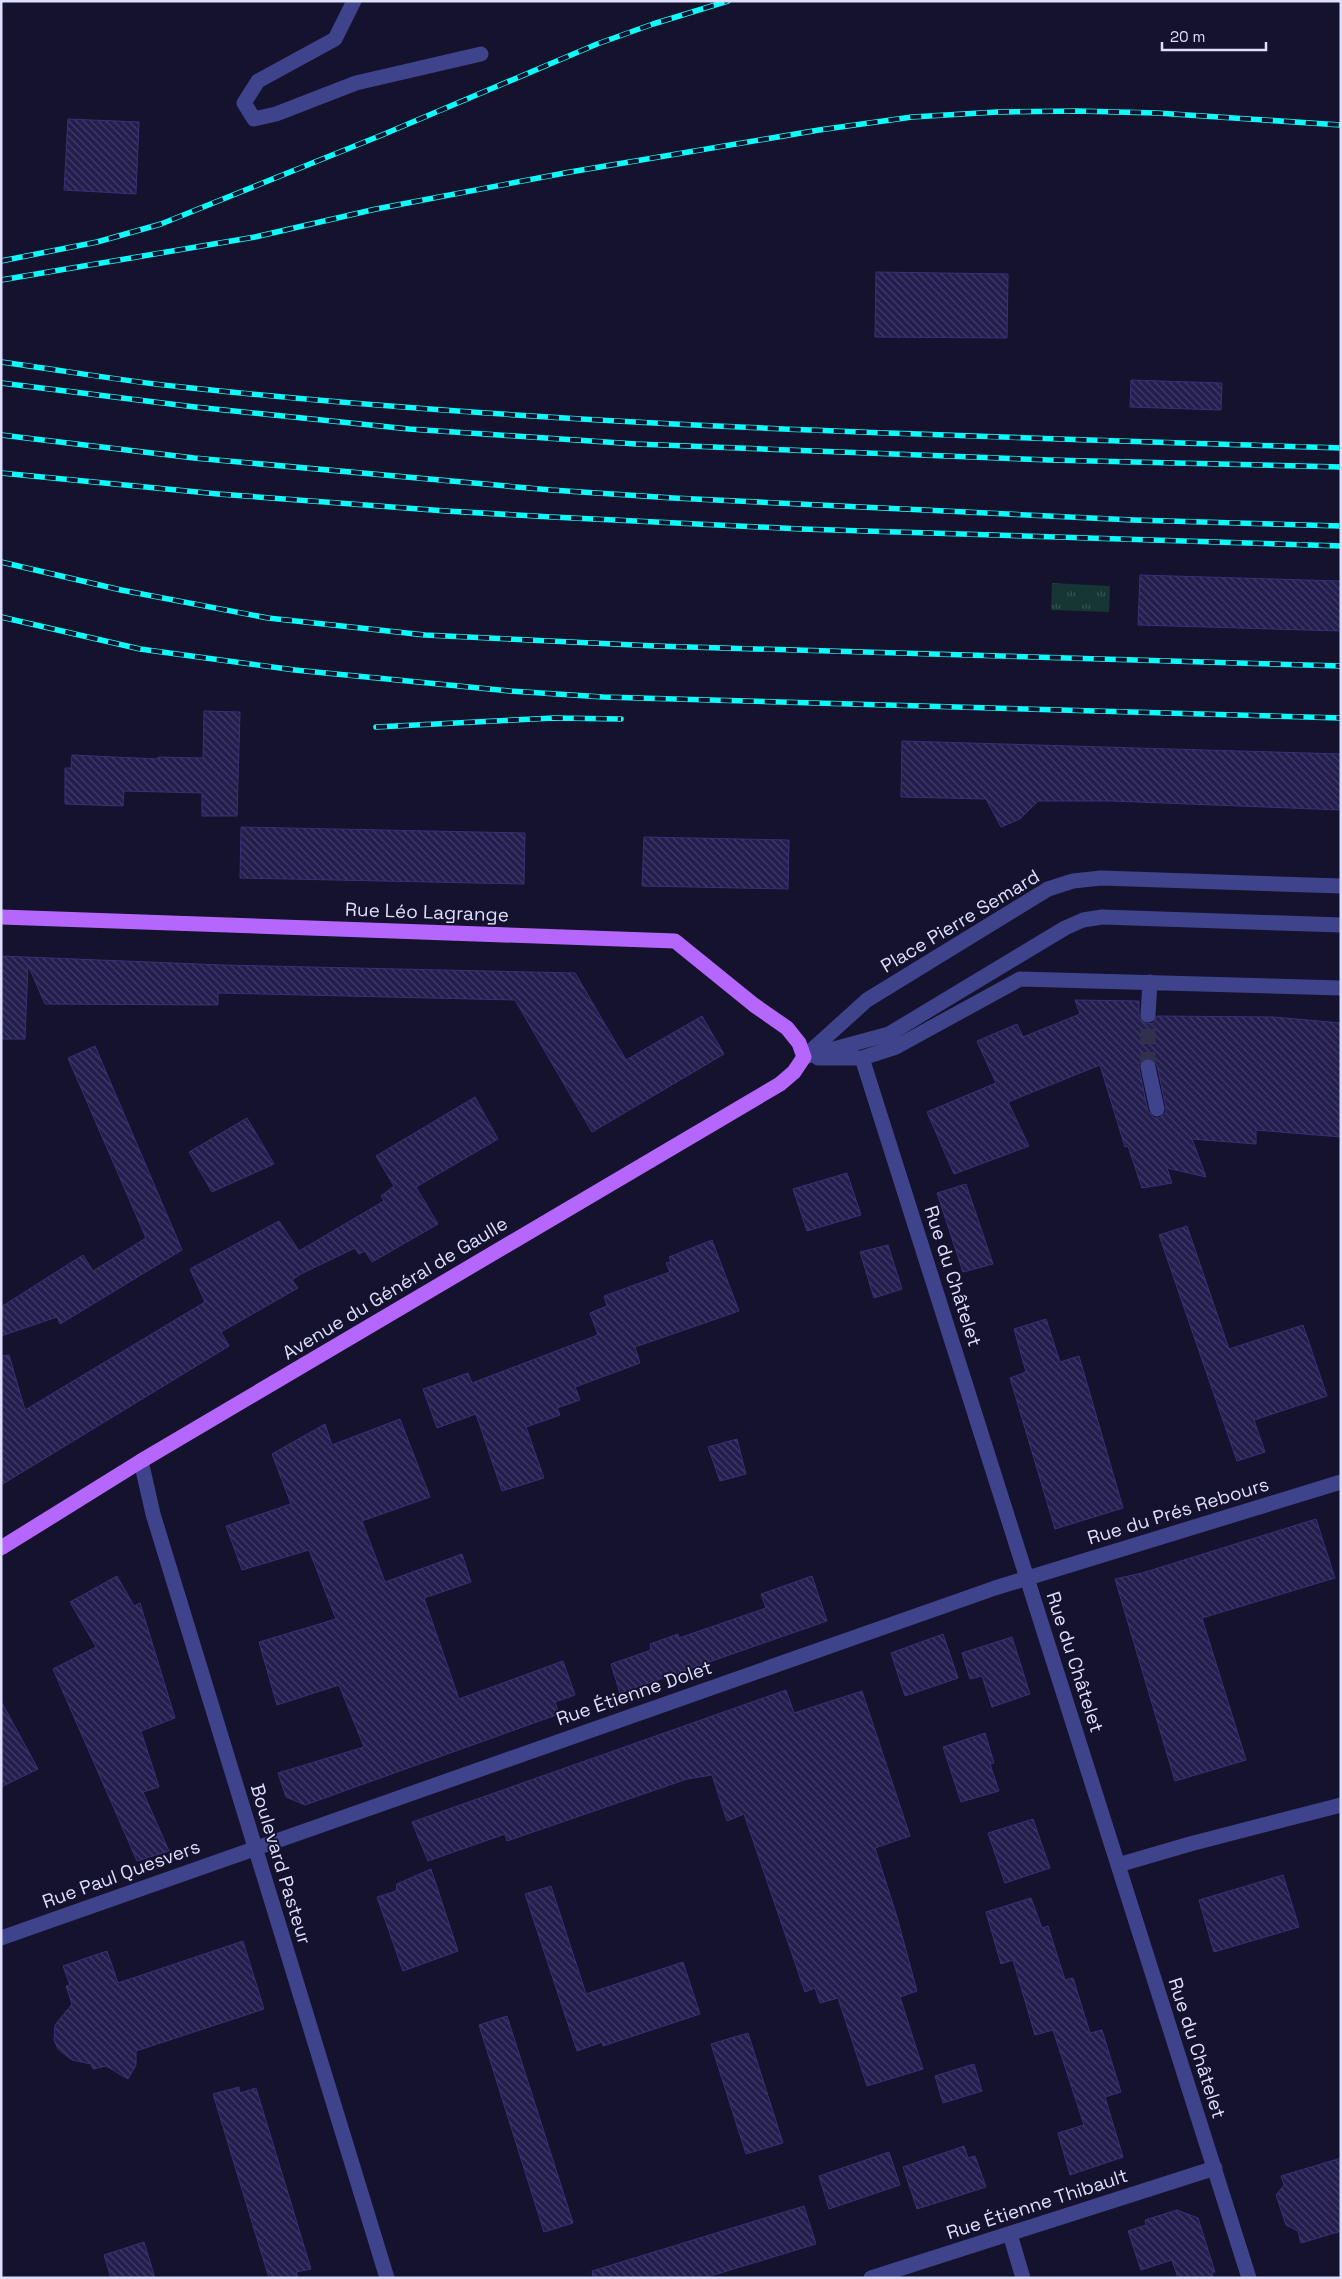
<svg xmlns="http://www.w3.org/2000/svg" width="1342" height="2279" viewBox="0 0 1342 2279" font-family="'Space Grotesk',sans-serif">
  <style>
    .grass { fill: url(#grass-tufts) }
    .building { fill: url(#building-back-hatch); stroke: #373079; fill-rule: evenodd }
    .lines { fill: none; stroke-linecap: round; stroke-linejoin: round }
    .minor-tunnel { stroke: #32314c; stroke-width: 15; stroke-dasharray: 15 8; stroke-linecap: butt }
    .minor { stroke: #3e438b; stroke-width: 15 }
    .major { stroke: #b566fd; stroke-width: 15 }
    .rail-casing { stroke: #0cfcfb; stroke-width: 5.5 }
    .rail { stroke: #14122c; stroke-width: 4; stroke-dasharray: 11; stroke-linecap: butt }
    .labels { text-anchor: middle; dominant-baseline: central; stroke-width: 4; stroke-linejoin: round; paint-order: stroke }
    .street-label { font-size: 19px; fill: #dedeff; stroke: #14122c }
  </style>
  <defs>
    <pattern id="grass-tufts" width="24" height="20" patternUnits="userSpaceOnUse" patternTransform="scale(1.25)"><rect width="24" height="20" fill="#153632"/><path d="M3 7l-1-3M5 7V3M7 7l1-3M15 17l-1-3M17 17v-4M19 17l1-3" fill="none" stroke="#375351"/></pattern>
    <pattern id="building-back-hatch" width="6" height="6" patternUnits="userSpaceOnUse" patternTransform="scale(1.25)"><rect width="6" height="6" fill="#231e4d"/><path d="M-1 5l2 2M0 0l6 6M5-1l2 2" fill="none" stroke="#423e68"/></pattern>
  </defs>
  <rect width="100%" height="100%" fill="#14122c"/>
  <path class="grass" d="M 1052,583 L 1110,586 L 1109,612 L 1051,610 Z"/>
  <path class="building" d="M 68,119 L 139,122 L 136,194 L 64,190 Z
    M 876,272 L 1008,274 L 1007,338 L 875,337 Z
    M 1131,380 L 1222,383 L 1221,410 L 1130,407 Z
    M 1140,575 L 1341,581 L 1341,631 L 1138,625 Z
    M 204,711 L 240,712 L 237,816 L 202,816 L 202,793 L 124,791 L 123,806 L 65,804 L 65,768 L 71,768 L 72,755 L 158,759 L 158,757 L 203,758 Z
    M 902,741 L 1341,754 L 1341,810 L 1112,801 L 1038,801 L 1020,819 L 1001,827 L 986,799 L 901,797 Z
    M 241,827 L 525,833 L 524,884 L 240,878 Z
    M 644,837 L 789,840 L 788,889 L 642,886 Z
    M 1,956 L 223,965 L 575,973 L 626,1060 L 702,1016 L 724,1054 L 592,1132 L 515,1000 L 218,993 L 218,1005 L 45,1004 L 28,965 L 25,1039 L 1,1039 Z
    M 1075,1000 L 1139,1001 L 1139,1019 L 1147,1024 L 1153,1023 L 1157,1016 L 1274,1017 L 1341,1023 L 1341,1137 L 1256,1130 L 1256,1144 L 1192,1139 L 1206,1177 L 1167,1168 L 1172,1183 L 1142,1188 L 1128,1146 L 1125,1147 L 1100,1065 L 1008,1102 L 1029,1146 L 954,1174 L 927,1112 L 996,1083 L 977,1041 L 1017,1024 L 1023,1037 L 1080,1014 ZM 1146,1058 L 1151,1058 L 1157,1065 L 1166,1108 L 1166,1112 L 1159,1118 L 1154,1118 L 1148,1111 L 1139,1068 L 1139,1064 Z
    M 95,1046 L 182,1250 L 60,1324 L 57,1317 L 1,1336 L 1,1307 L 83,1255 L 93,1271 L 146,1238 L 68,1058 Z
    M 475,1097 L 498,1139 L 416,1187 L 438,1224 L 372,1262 L 365,1251 L 359,1254 L 355,1248 L 301,1274 L 292,1280 L 298,1288 L 221,1332 L 229,1346 L 1,1485 L 1,1356 L 9,1355 L 25,1410 L 205,1302 L 190,1269 L 279,1221 L 299,1251 L 384,1201 L 381,1196 L 394,1186 L 376,1156 Z
    M 247,1118 L 274,1164 L 212,1192 L 189,1152 Z
    M 847,1173 L 861,1215 L 807,1231 L 793,1189 Z
    M 966,1184 L 993,1264 L 963,1272 L 937,1193 Z
    M 1187,1226 L 1229,1349 L 1303,1325 L 1327,1396 L 1254,1420 L 1265,1452 L 1237,1461 L 1159,1235 Z
    M 712,1240 L 739,1311 L 635,1347 L 640,1363 L 575,1387 L 580,1400 L 557,1408 L 560,1415 L 526,1427 L 544,1478 L 502,1491 L 476,1414 L 437,1428 L 423,1389 L 468,1373 L 472,1383 L 598,1335 L 590,1313 L 607,1306 L 604,1296 L 670,1272 L 666,1263 L 671,1262 L 669,1257 Z
    M 888,1245 L 902,1289 L 874,1298 L 860,1252 Z
    M 1046,1319 L 1060,1362 L 1079,1356 L 1123,1508 L 1055,1529 L 1010,1378 L 1026,1372 L 1014,1329 Z
    M 400,1419 L 430,1497 L 362,1521 L 385,1582 L 462,1554 L 471,1582 L 424,1598 L 459,1699 L 563,1661 L 575,1695 L 555,1702 L 559,1714 L 305,1805 L 286,1797 L 278,1773 L 364,1747 L 339,1685 L 277,1705 L 259,1642 L 336,1619 L 309,1550 L 242,1570 L 226,1526 L 291,1504 L 272,1454 L 325,1424 L 332,1445 Z
    M 737,1439 L 746,1474 L 720,1481 L 708,1447 Z
    M 1316,1519 L 1335,1578 L 1202,1618 L 1246,1760 L 1175,1781 L 1115,1579 L 1142,1573 Z
    M 117,1576 L 134,1606 L 140,1603 L 175,1718 L 141,1731 L 159,1787 L 143,1792 L 169,1851 L 137,1861 L 53,1669 L 96,1647 L 70,1602 Z
    M 812,1576 L 827,1621 L 620,1693 L 611,1664 L 651,1650 L 650,1644 L 678,1634 L 679,1638 L 766,1608 L 761,1594 Z
    M 943,1634 L 958,1678 L 905,1696 L 891,1653 Z
    M 1012,1637 L 1030,1694 L 992,1707 L 982,1676 L 970,1679 L 962,1653 Z
    M 786,1690 L 794,1713 L 862,1691 L 910,1836 L 875,1848 L 897,1917 L 917,1991 L 900,1997 L 923,2069 L 867,2086 L 838,1998 L 820,2003 L 815,1988 L 805,1992 L 744,1814 L 727,1821 L 712,1775 L 687,1779 L 507,1841 L 505,1834 L 428,1861 L 412,1822 Z
    M 1,1701 L 38,1769 L 1,1787 Z
    M 985,1733 L 994,1763 L 990,1764 L 999,1791 L 961,1802 L 943,1747 Z
    M 1033,1819 L 1050,1868 L 1005,1883 L 988,1833 Z
    M 431,1869 L 458,1951 L 403,1971 L 377,1897 L 396,1891 L 397,1884 Z
    M 1283,1875 L 1299,1927 L 1214,1952 L 1199,1900 Z
    M 551,1886 L 586,1994 L 683,1962 L 700,2014 L 603,2046 L 602,2042 L 577,2051 L 525,1894 Z
    M 1031,1898 L 1042,1928 L 1048,1926 L 1065,1980 L 1073,1978 L 1090,2033 L 1102,2030 L 1121,2092 L 1105,2097 L 1123,2157 L 1070,2175 L 1058,2133 L 1084,2125 L 1053,2030 L 1035,2035 L 1013,1960 L 1001,1964 L 986,1912 Z
    M 243,1941 L 264,2009 L 136,2051 L 136,2065 L 128,2079 L 106,2066 L 93,2069 L 91,2064 L 72,2060 L 58,2049 L 54,2040 L 55,2025 L 72,2004 L 66,1986 L 70,1985 L 63,1966 L 107,1951 L 118,1983 Z
    M 507,2016 L 573,2223 L 544,2232 L 479,2025 Z
    M 748,2033 L 783,2143 L 746,2154 L 711,2044 Z
    M 974,2064 L 982,2091 L 943,2103 L 935,2076 Z
    M 239,2087 L 240,2093 L 256,2088 L 311,2269 L 296,2272 L 298,2278 L 269,2278 L 213,2094 Z
    M 964,2146 L 968,2158 L 975,2156 L 986,2187 L 917,2209 L 903,2167 Z
    M 889,2152 L 900,2185 L 829,2209 L 819,2176 Z
    M 1341,2158 L 1341,2231 L 1301,2243 L 1298,2231 L 1286,2225 L 1276,2195 L 1284,2185 L 1281,2176 Z
    M 804,2206 L 816,2244 L 704,2278 L 593,2278 L 592,2271 Z
    M 1177,2210 L 1198,2218 L 1215,2272 L 1212,2272 L 1213,2278 L 1178,2278 L 1172,2260 L 1141,2270 L 1128,2231 L 1146,2225 L 1145,2220 Z
    M 144,2242 L 155,2278 L 111,2278 L 104,2255 Z"/>
  <g class="lines">
    <path class="minor-tunnel" d="M 1148,1067 L 1148,1015"/>
    <path class="minor" d="M 354,1 L 335,39 L 258,81 L 244,103 L 254,119 L 276,114 L 356,83 L 481,54
      M 1148,1015 L 1150,982
      M 808,1056 L 889,1034 L 1065,928 L 1083,920 L 1102,917 L 1341,925
      M 804,1057 L 867,1000 L 1048,889 L 1073,881 L 1101,878 L 1341,886
      M 818,1058 L 862,1058 L 896,1047 L 1020,979 L 1341,988
      M 862,1058 L 1249,2278
      M 1148,1067 L 1157,1109
      M 141,1461 L 153,1514 L 387,2278
      M 1118,1865 L 1190,1844 L 1341,1805
      M 1,1938 L 995,1588 L 1341,1482
      M 1010,2234 L 1023,2278
      M 871,2278 L 1215,2168"/>
    <path class="major" d="M 1,917 L 675,941 L 754,1005 L 787,1028 L 799,1043 L 804,1057 L 794,1072 L 780,1084 L 141,1461 L 1,1548"/>
    <g class="rail-casing">
      <path id="rail" d="M 1,261 L 97,242 L 161,224 L 382,135 L 597,44 L 653,24 L 728,1
        M 1,280 L 255,237 L 376,209 L 570,172 L 819,130 L 912,117 L 997,112 L 1077,111 L 1157,113 L 1341,125
        M 1,362 C 61,370 121,381 182,387 C 567,428 954,435 1341,448
        M 1,383 L 195,407 L 409,429 L 636,444 L 1049,460 L 1341,467
        M 1,435 L 194,458 L 551,490 L 673,498 L 1133,520 L 1341,526
        M 1,473 L 218,494 L 446,511 L 552,517 L 801,529 L 1341,546
        M 1,562 L 121,590 L 268,618 L 425,635 L 655,646 L 1341,666
        M 1,617 L 140,649 L 206,658 L 295,670 L 510,691 L 603,697 L 1341,718
        M 376,727 L 554,718 L 621,719"/>
    </g>
    <use href="#rail" class="rail"/>
  </g>
  <g class="labels">
    <g class="street-label">
      <text transform="translate(427 912) rotate(2)">Rue Léo Lagrange</text>
      <text transform="translate(960 921) rotate(-31)">Place Pierre Semard</text>
      <text transform="translate(953 1276) rotate(72)">Rue du Châtelet</text>
      <text transform="translate(395 1288) rotate(-31)">Avenue du Général de Gaulle</text>
      <text transform="translate(1178 1511) rotate(-17)">Rue du Prés Rebours</text>
      <text transform="translate(1075 1662) rotate(72)">Rue du Châtelet</text>
      <text transform="translate(634 1693) rotate(-19)">Rue Étienne Dolet</text>
      <text transform="translate(281 1864) rotate(73)">Boulevard Pasteur</text>
      <text transform="translate(121 1874) rotate(-20)">Rue Paul Quesvers</text>
      <text transform="translate(1197 2048) rotate(72)">Rue du Châtelet</text>
      <text transform="translate(1037 2204) rotate(-18)">Rue Étienne Thibault</text>
    </g>
  </g>
  <rect width="1342" height="2279" fill="none" stroke="#dedeff" stroke-width="5"/>
  <path d="M1162 42v8h104v-8" fill="none" stroke="#dedeff" stroke-width="2.5"/>
  <text x="1170" y="42" font-size="15" fill="#dedeff" stroke="#14122c" stroke-width="4" paint-order="stroke">20 m</text>
</svg>
